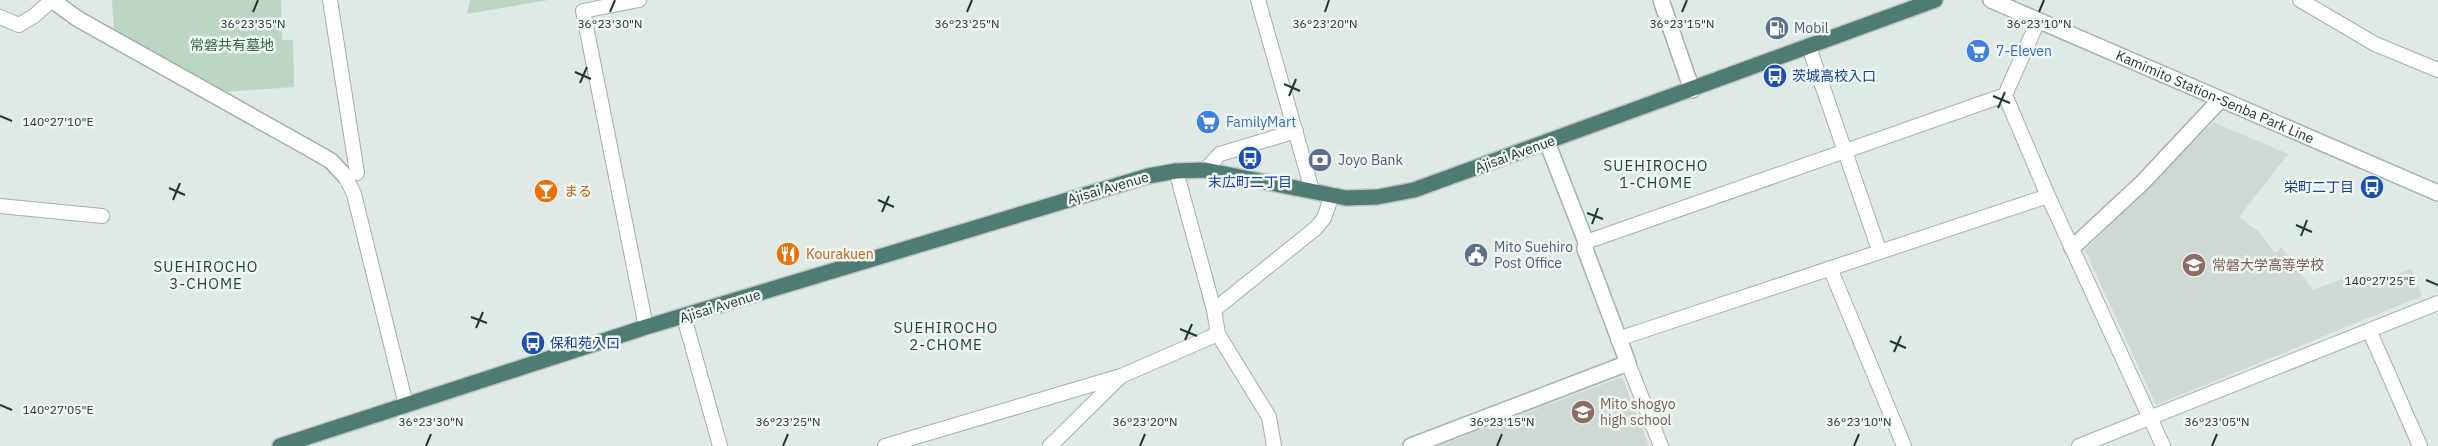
<svg xmlns="http://www.w3.org/2000/svg" width="2438" height="446" viewBox="0 0 2438 446" font-family="'IBM Plex Sans','Noto Sans JP',sans-serif">
  <style>
    .built { fill: #ced8d4 }
    .green { fill: #bbd7c3 }
    .lines { fill: none; stroke-linecap: round; stroke-linejoin: round }
    .minor-casing { stroke: #a3b0ac; stroke-width: 16 }
    .tertiary-casing { stroke: #a3b0ac; stroke-width: 18 }
    .secondary-casing { stroke: #a0b3ac; stroke-width: 18 }
    .trunk-casing { stroke: #bdc3c2; stroke-width: 18 }
    .minor { stroke: #fff; stroke-width: 14 }
    .tertiary { stroke: #fff; stroke-width: 15 }
    .secondary { stroke: #fff; stroke-width: 15 }
    .trunk { stroke: #4e7c72; stroke-width: 15 }
    .ticks { fill: none; stroke: #223732; stroke-width: 2 }
    .labels { text-anchor: middle; dominant-baseline: central; stroke-width: 5; stroke-linejoin: round; paint-order: stroke }
    .service-label { font-size: 14px; fill: #4e5e75; stroke: #eff6f3; text-anchor: start }
    .park-label { font-size: 14px; fill: #326848; stroke: #eff6f3 }
    .shop-label { font-size: 14px; fill: #366cbe; stroke: #eff6f3; text-anchor: start }
    .transit-label { font-size: 14px; fill: #164399; stroke: #eff6f3; text-anchor: start }
    .street-label { font-size: 14px; fill: #223732; stroke: #eff6f3 }
    .food-label { font-size: 14px; fill: #c56008; stroke: #eff6f3; text-anchor: start }
    .education-label { font-size: 14px; fill: #785e54; stroke: #eff6f3; text-anchor: start }
    .neighbourhood-label { font-size: 15px; letter-spacing: 1px; fill: #21463e; stroke: #eff6f3 }
    .ticks-label { font-size: 12px; text-anchor: middle; fill: #223732; stroke: #eff6f3; stroke-width: 5; stroke-linejoin: round; paint-order: stroke }
  </style>
  <rect width="100%" height="100%" fill="#dfe9e5"/>
  <path class="built" d="M 2213,122 L 2288,154 L 2239,217 L 2258,231 L 2275,253 L 2281,247 L 2313,290 L 2355,274 L 2361,286 L 2411,269 L 2422,296 L 2156,405 L 2085,250 Z
    M 1622,377 L 1649,446 L 1438,446 Z"/>
  <path class="green" d="M 112,0 L 281,0 L 282,40 L 293,40 L 294,87 L 222,92 L 114,30 Z
    M 470,0 L 548,0 L 467,14 Z"/>
  <g class="lines">
    <g class="minor-casing">
      <path id="minor" d="M 330,0 L 357,173
        M 639,0 L 583,11 L 646,327
        M 1258,0 L 1312,190
        M 2300,0 L 2375,44 L 2438,70
        M 0,17 L 19,25 L 34,16 L 52,0
        M 2038,21 L 2005,95 L 2048,196 L 2163,446
        M 1809,47 L 1879,250
        M 1205,170 L 1220,154 L 1296,131
        M 1176,171 L 1214,310 L 1218,334 L 1269,417 L 1274,446
        M 345,176 L 354,194 L 406,405
        M 0,206 L 102,216
        M 1586,242 L 2005,95
        M 1830,268 L 1904,446
        M 1214,310 L 1316,228 L 1324,218 L 1332,195
        M 684,317 L 720,446
        M 2370,332 L 2420,446
        M 1618,339 L 2048,196
        M 1628,363 L 1661,446
        M 885,446 L 1121,376
        M 1050,446 L 1121,376 L 1218,334
        M 2079,446 L 2438,303"/>
    </g>
    <g class="tertiary-casing">
      <path id="tertiary" d="M 52,0 L 78,19 L 312,150 L 331,161 L 345,176
        M 1661,0 L 1692,90
        M 2072,248 L 2143,182 L 2220,100"/>
    </g>
    <g class="secondary-casing">
      <g id="secondary">
        <path id="s1" d="M 1991,0 L 2438,193"/>
        <path d="M 1411,446 L 1628,363 L 1585,249 L 1586,242 L 1547,142"/>
      </g>
    </g>
    <g class="trunk-casing">
      <path id="trunk" d="M 280,446 L 646,327 L 1148,176 L 1176,171 L 1205,170 L 1346,198 L 1377,197 L 1414,190 L 1935,0"/>
    </g>
    <use href="#minor" class="minor"/>
    <use href="#tertiary" class="tertiary"/>
    <use href="#secondary" class="secondary"/>
    <use href="#trunk" class="trunk"/>
  </g>
  <path class="ticks" d="M 253,12 L 258,0M 610,12 L 615,0M 967,12 L 972,0M 1325,12 L 1329,0M 1682,12 L 1687,0M 2039,12 L 2044,0M 575,72 L 591,79M 580,83 L 587,67M 1284,84 L 1300,91M 1289,96 L 1296,79M 1993,96 L 2010,103M 1998,108 L 2005,92M 0,116 L 12,121M 169,188 L 185,195M 173,200 L 180,183M 878,200 L 894,207M 882,212 L 889,196M 1587,213 L 1603,219M 1592,224 L 1598,208M 2296,225 L 2312,232M 2301,236 L 2307,220M 2426,280 L 2438,285M 471,317 L 487,323M 476,328 L 483,312M 1180,329 L 1197,336M 1185,340 L 1192,324M 1890,341 L 1906,348M 1894,352 L 1901,336M 0,405 L 12,410M 426,446 L 431,434M 783,446 L 788,434M 1140,446 L 1145,434M 1497,446 L 1502,434M 1854,446 L 1859,434M 2212,446 L 2217,434"/>
  <defs>
    <g id="fuel-disc" transform="scale(1.25)"><circle r="9.5" fill="#5c6f8a" stroke="#eff6f3"/><path d="M-5.5-6h7V0h2V4h1.3V-2.5L3-4.5l.8-.8L6-3V5H2.5V1h-1V6h-7ZM-4.2-4.7v3.2H.2V-4.7Z" fill="#fff"/></g>
    <g id="supermarket-disc" transform="scale(1.25)"><circle r="9.5" fill="#3f7fe0" stroke="#eff6f3"/><path d="M-6-5.5h2.5l.6 2H6L4.5 2H-2.5L-4.4-4H-6ZM-1.5 3.2a1.3 1.3 0 1 0 .1 0ZM3 3.2a1.3 1.3 0 1 0 .1 0Z" fill="#fff"/></g>
    <g id="bus-disc" transform="scale(1.25)"><circle r="9.5" fill="#1a4fb4" stroke="#eff6f3"/><path d="M-5-6H5V4H4V6H2V4H-2V6H-4V4H-5ZM-3.5-4V0h7V-4ZM-3.5 1.2v1.5H-2V1.2ZM2 1.2v1.5H3.5V1.2Z" fill="#fff"/></g>
    <g id="bank-disc" transform="scale(1.25)"><circle r="9.5" fill="#5c6f8a" stroke="#eff6f3"/><path d="M-6-4H6V4H-6ZM0-2.3a2.3 2.3 0 1 0 0 4.6a2.3 2.3 0 1 0 0-4.6Z" fill="#fff"/></g>
    <g id="bar-disc" transform="scale(1.25)"><circle r="9.5" fill="#e8710a" stroke="#eff6f3"/><path d="M-6-5H6L.8 .8V4.5H3.5V6h-7V4.5H-.8V.8Z" fill="#fff"/></g>
    <g id="restaurant-disc" transform="scale(1.25)"><circle r="9.5" fill="#e8710a" stroke="#eff6f3"/><path d="M-5-6h1v4h1v-4h1v4h1v-4h1v5L-1.5 .5V6h-2V.5L-5-1ZM5-6V6H3V1.5H1.5Q1.5-4 5-6Z" fill="#fff"/></g>
    <g id="civic-disc" transform="scale(1.25)"><circle r="9.5" fill="#5c6f8a" stroke="#eff6f3"/><path d="M-.6-6.5H3V-4.5H.6V-3L4-1V1h2V6H-6V1h2V-1L-.6-3ZM-1.2 2.5V6h2.4V2.5Z" fill="#fff"/></g>
    <g id="school-disc" transform="scale(1.25)"><circle r="9.5" fill="#8d6e63" stroke="#eff6f3"/><path d="M0-5L7-2L0 1L-7-2ZM-4 1L0 2.5L4 1V4Q0 6-4 4Z" fill="#fff"/></g>
  </defs>
  <g fill-rule="evenodd">
    <use href="#fuel-disc" x="1777" y="28"/>
    <use href="#supermarket-disc" x="1978" y="51"/>
    <use href="#bus-disc" x="1775" y="76"/>
    <use href="#supermarket-disc" x="1208" y="122"/>
    <use href="#bus-disc" x="1250" y="158"/>
    <use href="#bank-disc" x="1320" y="160"/>
    <use href="#bus-disc" x="2372" y="187"/>
    <use href="#bar-disc" x="546" y="191"/>
    <use href="#restaurant-disc" x="788" y="254"/>
    <use href="#civic-disc" x="1476" y="255"/>
    <use href="#school-disc" x="2194" y="265"/>
    <use href="#bus-disc" x="533" y="343"/>
    <use href="#school-disc" x="1583" y="412"/>
  </g>
  <g class="labels">
    <g class="service-label">
      <text x="1794" y="28">Mobil</text>
      <text x="1338" y="160">Joyo Bank</text>
      <text x="1494" y="247">Mito Suehiro<tspan x="1494" dy="16">Post Office</tspan></text>
    </g>
    <g class="park-label">
      <text x="232" y="45">常磐共有墓地</text>
    </g>
    <g class="shop-label">
      <text x="1996" y="51">7-Eleven</text>
      <text x="1226" y="122">FamilyMart</text>
    </g>
    <g class="transit-label">
      <text x="1792" y="76">茨城高校入口</text>
      <text x="1250" y="182" text-anchor="middle">末広町二丁目</text>
      <text x="2354" y="187" text-anchor="end">栄町二丁目</text>
      <text x="550" y="343">保和苑入口</text>
    </g>
    <g class="street-label">
      <text stroke="none"><textPath href="#s1" startOffset="244">Kamimito Station-Senba Park Line</textPath></text>
      <text transform="translate(1515 154) rotate(-20)">Ajisai Avenue</text>
      <text transform="translate(1108 188) rotate(-16)">Ajisai Avenue</text>
      <text transform="translate(720 306) rotate(-17)">Ajisai Avenue</text>
    </g>
    <g class="food-label">
      <text x="564" y="191">まる</text>
      <text x="806" y="254">Kourakuen</text>
    </g>
    <g class="education-label">
      <text x="2212" y="265">常磐大学高等学校</text>
      <text x="1600" y="404">Mito shogyo<tspan x="1600" dy="16">high school</tspan></text>
    </g>
    <g class="neighbourhood-label">
      <text x="1656" y="165">SUEHIROCHO<tspan x="1656" dy="17">1-CHOME</tspan></text>
      <text x="206" y="266">SUEHIROCHO<tspan x="206" dy="17">3-CHOME</tspan></text>
      <text x="946" y="327">SUEHIROCHO<tspan x="946" dy="17">2-CHOME</tspan></text>
    </g>
  </g>
  <g class="ticks-label">
    <text x="1325" y="28">36°23'20"N</text>
    <text x="253" y="28">36°23'35"N</text>
    <text x="610" y="28">36°23'30"N</text>
    <text x="967" y="28">36°23'25"N</text>
    <text x="1682" y="28">36°23'15"N</text>
    <text x="2039" y="28">36°23'10"N</text>
    <text x="58" y="126">140°27'10"E</text>
    <text x="2380" y="285">140°27'25"E</text>
    <text x="58" y="414">140°27'05"E</text>
    <text x="431" y="426">36°23'30"N</text>
    <text x="788" y="426">36°23'25"N</text>
    <text x="1145" y="426">36°23'20"N</text>
    <text x="1502" y="426">36°23'15"N</text>
    <text x="1859" y="426">36°23'10"N</text>
    <text x="2217" y="426">36°23'05"N</text>
  </g>
</svg>
